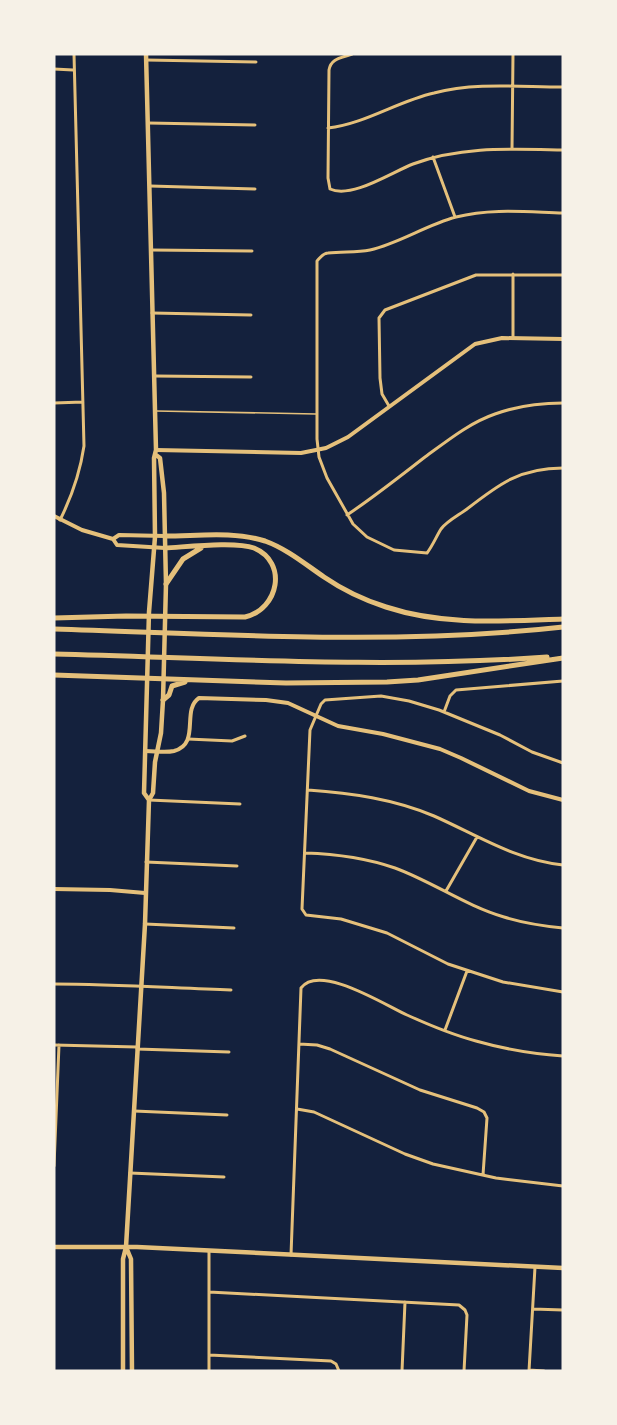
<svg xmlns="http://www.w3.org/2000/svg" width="617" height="1425" viewBox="0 0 617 1425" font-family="Mulish,sans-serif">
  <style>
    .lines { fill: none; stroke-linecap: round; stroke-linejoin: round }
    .service { stroke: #e5c07b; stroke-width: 1.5 }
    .minor { stroke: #e5c07b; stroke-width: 3 }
    .tertiary { stroke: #e5c07b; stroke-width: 4 }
    .secondary { stroke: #e5c07b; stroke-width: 4.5 }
    .primary { stroke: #e5c07b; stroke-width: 4.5 }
    .motorway { stroke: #e5c07b; stroke-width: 5 }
  </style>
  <rect width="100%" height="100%" fill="#14213d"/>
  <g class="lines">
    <path class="service" d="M 156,411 L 316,414"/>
    <path class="minor" d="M 352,54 C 342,58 331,58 329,70 L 328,178 L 330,189 C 352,199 392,172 413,164 C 462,146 511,149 563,150
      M 146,60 L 256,62
      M 54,69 L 73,70
      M 148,123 L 255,125
      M 328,128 C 365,124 398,101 434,93 C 475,82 520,87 563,87
      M 512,149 L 513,54
      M 433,157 L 455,217
      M 150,186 L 255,189
      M 563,213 C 527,212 491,208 456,217 C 426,225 400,243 370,250 C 356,253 342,251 328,253 C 323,253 320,258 317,261 L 317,439 L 319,457 L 327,478 L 353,524 L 367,537 L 394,550 L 427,553 C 433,545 436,537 441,529 C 447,521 459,515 467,509 C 499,484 520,468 563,468
      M 151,250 L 252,251
      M 513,274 L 513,338
      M 152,313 L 251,315
      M 155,376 L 251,377
      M 54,403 L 83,402
      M 389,406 L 382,394 L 380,378 L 379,318 L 385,310 L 476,275 L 563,275
      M 347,515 C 374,497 399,477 425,457 C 447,441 469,423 495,414 C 517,406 540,403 563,403
      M 60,520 C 72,496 80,473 84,446 L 74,54
      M 444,712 L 450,696 L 456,690 L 563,681
      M 188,739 L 232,741 L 245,736
      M 563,763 L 532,752 L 500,735 L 439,710 L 409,701 L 381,696 L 325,700 L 321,704 L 310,730 L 302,909 L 306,915 L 341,919 L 387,933 L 448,964 L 503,982 L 563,992
      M 308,790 C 351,793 394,799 434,816 C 477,835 515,860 563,865
      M 149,800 L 240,804
      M 305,853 C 336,854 366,858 395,868 C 433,882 466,906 504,917 C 523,923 543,926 563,928
      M 146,862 L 237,866
      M 446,891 L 477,837
      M 145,924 L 234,928
      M 54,984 C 113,984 172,988 231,990
      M 445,1030 L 467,971
      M 299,1044 L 317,1045 L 330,1049 L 420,1090 L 477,1108 L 484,1112 L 487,1118 L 483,1175
      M 54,1045 L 137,1047
      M 137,1049 L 229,1052
      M 297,1109 L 314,1112 L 405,1154 L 433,1164 L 496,1178 L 563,1186
      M 134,1111 L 227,1115
      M 54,1166 L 59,1045
      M 130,1173 L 224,1177
      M 209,1251 L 209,1371
      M 291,1255 L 301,988 C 319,963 385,1005 407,1015 C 429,1025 453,1035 476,1041 C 504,1049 534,1054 563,1056
      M 209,1292 L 459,1305 L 465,1310 L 467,1315 L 464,1371
      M 533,1309 L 563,1310
      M 209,1355 L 331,1361 L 336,1364 L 339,1371
      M 529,1370 L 544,1371
      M 402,1371 L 405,1302
      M 529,1371 L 535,1267"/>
    <path class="tertiary" d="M 156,450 L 301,453 L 326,448 L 348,437 L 475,344 L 502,338 L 563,339
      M 54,516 L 82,530 L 113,539 L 117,545 L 165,548
      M 113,539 L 119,535 L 165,536
      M 145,751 C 155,751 165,753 174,751 C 201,744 181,710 199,698 L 266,700 L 288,703 L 338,726 L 383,734 L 440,749 L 461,758 L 529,791 L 563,800
      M 54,889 L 110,890 L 145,893"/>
    <path class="secondary" d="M 54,1247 L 137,1247 L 563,1268"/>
    <path class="primary" d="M 146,54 L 156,450 L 154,458 L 155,537 L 149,612 L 144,793 L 149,800
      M 126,1247 L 131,1259 L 132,1371
      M 123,1371 L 123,1259 L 126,1247 L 145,924 L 149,800 L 153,793 L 155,762 L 161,733 L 163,700 L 166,584 L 164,493 L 160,458 L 156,455"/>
    <path class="motorway" d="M 165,536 C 198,536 233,531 265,541 C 287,549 305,564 324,577 C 343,590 364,600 386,607 C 444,626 503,621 563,619
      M 166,584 L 183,559 L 201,548
      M 54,618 L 126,616 L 245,617 C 279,609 288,562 254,548 C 235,541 186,547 165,548
      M 54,629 C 223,634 394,646 563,627
      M 54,654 C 218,658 383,669 547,657
      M 54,675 L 286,683 L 387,682 L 418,680 L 563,658
      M 163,700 L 169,695 L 172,686 L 185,682"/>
  </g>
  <rect width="617" height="1425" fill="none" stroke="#f6f1e7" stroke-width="111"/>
</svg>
